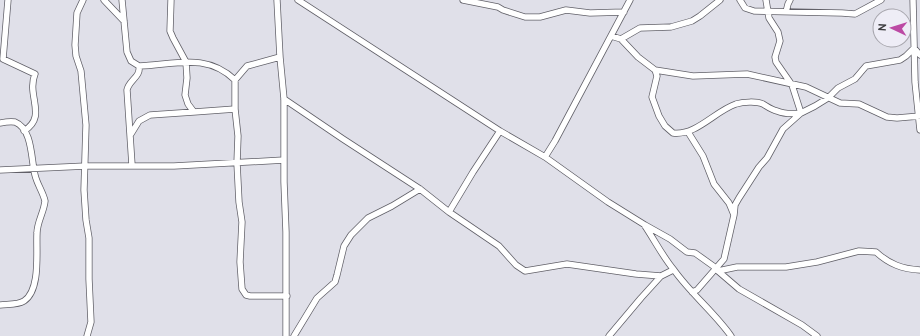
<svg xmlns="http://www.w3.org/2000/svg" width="920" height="336" viewBox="0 0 920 336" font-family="Overpass,sans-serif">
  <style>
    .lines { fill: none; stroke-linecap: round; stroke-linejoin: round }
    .minor-casing { stroke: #616068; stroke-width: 7 }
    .minor { stroke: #fff; stroke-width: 5.5 }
  </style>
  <rect width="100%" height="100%" fill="#e0e0e9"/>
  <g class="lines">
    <g class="minor-casing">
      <path id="minor" d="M 8,0 L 3,59 L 35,74 C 26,96 48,116 24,131
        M 83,0 L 77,13 L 75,45 L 76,56 L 81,71 L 86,125 L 84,190 L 86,220 L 89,238 L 89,279 L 91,322 L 87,336
        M 104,0 L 124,21
        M 122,0 L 127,52 L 131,61 L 139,66 C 141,77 129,80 127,90 L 132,165
        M 277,0 L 280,57 L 284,99 L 284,182 L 286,232 L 286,336
        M 298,0 L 500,131 L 545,157 L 608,202 L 645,225 L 670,239 L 687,252 L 695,253 L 716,268 L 718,271 L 739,289 L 802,325 L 817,336
        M 463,0 L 498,7 L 503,10 L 525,17 L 540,17 L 566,10 L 590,13 L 624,12
        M 740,0 L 745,8 L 754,11 L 842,13 L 855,14 L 881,0
        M 913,0 L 915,82 L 920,130
        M 786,12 L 788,4 L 790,0
        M 611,36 L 621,39 L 638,57 L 655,70 L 657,76 L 652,97 L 659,116 L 665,126 L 673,133 C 696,136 715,111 736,104 C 743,102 756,101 763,104 C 768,107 772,110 777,111 C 784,114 793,114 801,113 L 792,85 L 776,62 L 775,57 L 780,41 L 778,32 L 769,18 L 766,0
        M 621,39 L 640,28 L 671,27 L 692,21 L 700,16 L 720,0
        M 139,66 C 174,65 206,52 235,80 L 247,66 L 280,57
        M 655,70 L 693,76 L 747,74 L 806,87 L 840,103 L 859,104 L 887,117 L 897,118 L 920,116
        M 284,99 L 343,139 L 420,189 L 449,212 L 473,172 L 500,131
        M 235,109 L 238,136 L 237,163 L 239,202 L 242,222 L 240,262 L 242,289 L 246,295 L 250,296 L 287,296
        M 194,112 L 235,109 L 235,80
        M 0,123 C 5,122 10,121 15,122 C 33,129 31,161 35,175 C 37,184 43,192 45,201 C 44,212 37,222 37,233 C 36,251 41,290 24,301 C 18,305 7,304 0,305
        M 688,132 L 703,156 L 714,184 L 729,203 L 734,215 L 724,259 L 697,290 L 692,292
        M 131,134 L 139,121 L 150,115 L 194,112 L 188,104 L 185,95 L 187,78 L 186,62 L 173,38 L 170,31 L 171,0
        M 545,157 L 555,141 L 630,0
        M 0,170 L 86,166 L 174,166 L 284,160
        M 449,212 L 499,246 L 516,265 L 525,271 L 567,264 L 636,274 L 661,276
        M 734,215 L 735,205 L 739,198 L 759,167 L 767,158 L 783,129 L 801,113 L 815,106 L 828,98 L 838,88 L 855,79 L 866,66 L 900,60 L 906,56 L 914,48 L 920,55
        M 645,226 C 655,241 663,257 674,270 C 691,294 714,312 731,336
        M 718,271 L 737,267 L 786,267 L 817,262 L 859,251 L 876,252 C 889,264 902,269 920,270
        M 294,336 L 317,298 L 335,282 L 337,275 L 344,246 L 351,235 L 368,218 L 392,206 L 420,189
        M 609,336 L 641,298 L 661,276 L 673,270"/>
    </g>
    <use href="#minor" class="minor"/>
  </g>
  <g transform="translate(892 28) rotate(274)"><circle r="19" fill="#eeedf6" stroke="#a7a6ad"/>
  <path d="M0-3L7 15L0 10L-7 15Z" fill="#bc4aa4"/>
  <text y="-6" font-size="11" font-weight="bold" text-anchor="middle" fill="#3c3c3f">N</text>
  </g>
</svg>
